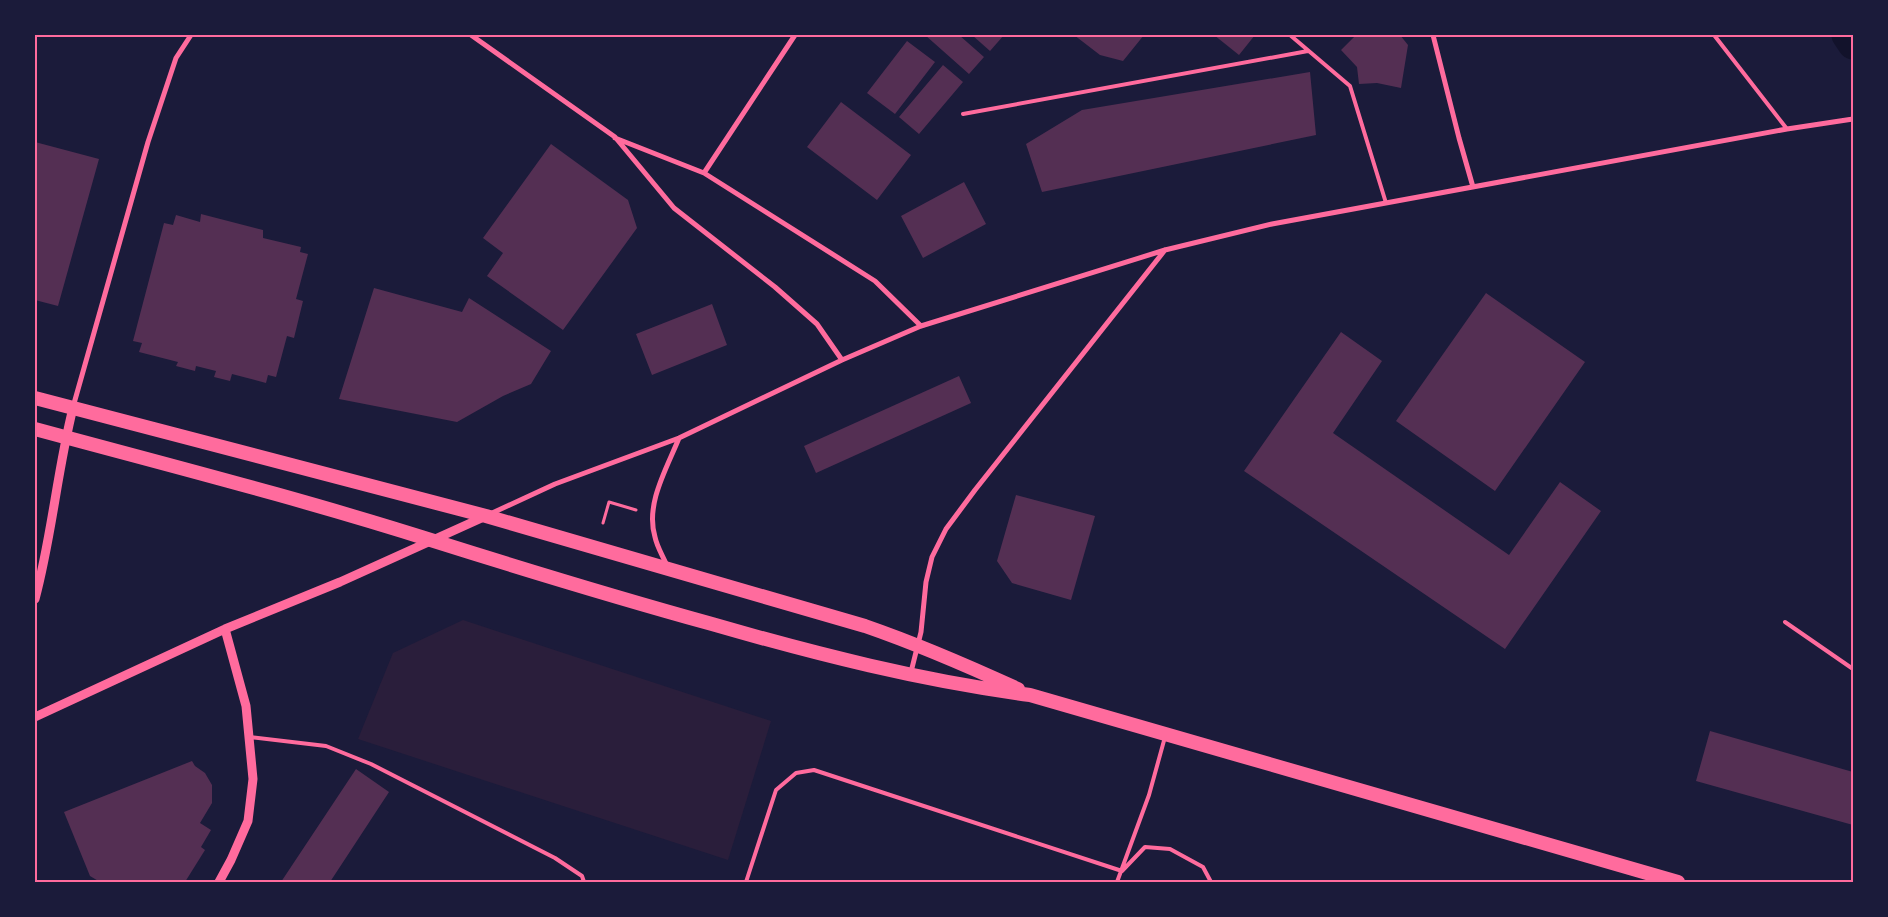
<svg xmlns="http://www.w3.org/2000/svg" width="1888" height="917" viewBox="0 0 1888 917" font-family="'Roboto Serif',serif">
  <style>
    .green { fill: #2a1e3b }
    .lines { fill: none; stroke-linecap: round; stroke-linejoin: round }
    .canal { stroke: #12122b; stroke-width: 31 }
    .building { fill: #542f53 }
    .path { stroke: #ff6b9d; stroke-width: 3 }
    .service { stroke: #ff6b9d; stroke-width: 4 }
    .minor { stroke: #ff6b9d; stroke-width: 5 }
    .tertiary { stroke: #ff6b9d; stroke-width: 9 }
    .trunk { stroke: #ff6b9d; stroke-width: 14 }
    .neatline { fill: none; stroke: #ff6b9d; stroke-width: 2 }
  </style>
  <rect width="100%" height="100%" fill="#1b1b3a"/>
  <path class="green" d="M 463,620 L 771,721 L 728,860 L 358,739 L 393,653 Z"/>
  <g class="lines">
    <path class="canal" d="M 1847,35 L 1853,44"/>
  </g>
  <path class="building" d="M 925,35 L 959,35 L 984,57 L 969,74 Z
    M 972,35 L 1004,35 L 990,51 Z
    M 1074,35 L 1144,35 L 1123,61 L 1100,55 Z
    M 1214,35 L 1255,35 L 1239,55 Z
    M 1356,35 L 1400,35 L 1408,45 L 1401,88 L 1377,83 L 1359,84 L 1357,67 L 1341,50 Z
    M 907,41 L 935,62 L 895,114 L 867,93 Z
    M 943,65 L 963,82 L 919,134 L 899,117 Z
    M 1310,72 L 1316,135 L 1042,192 L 1026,144 L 1082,110 Z
    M 841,102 L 911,155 L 877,200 L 807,147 Z
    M 35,142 L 99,159 L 58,306 L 35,300 Z
    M 551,144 L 628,200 L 637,228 L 563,330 L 487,276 L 503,253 L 483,238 Z
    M 964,182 L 986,224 L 923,258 L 901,216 Z
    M 201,214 L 263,230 L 263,238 L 301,247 L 300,252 L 308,254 L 296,299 L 303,301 L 294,338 L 287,336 L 276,377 L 268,375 L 266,383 L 232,374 L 230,381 L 214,377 L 216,371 L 196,366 L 195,371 L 176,366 L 178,362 L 139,352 L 142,343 L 133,341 L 164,223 L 173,225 L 176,215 L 200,222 Z
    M 374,288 L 462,312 L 469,298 L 551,351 L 531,384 L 503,396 L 457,422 L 339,399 Z
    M 1486,293 L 1585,362 L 1495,491 L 1396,421 Z
    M 712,304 L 727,345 L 652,375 L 636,334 Z
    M 1341,332 L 1382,361 L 1333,433 L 1509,555 L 1560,482 L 1601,511 L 1505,649 L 1244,471 Z
    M 959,376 L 971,403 L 816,473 L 804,446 Z
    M 1016,495 L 1095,516 L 1071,600 L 1012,583 L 997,561 Z
    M 1710,731 L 1853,772 L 1853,825 L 1696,781 Z
    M 192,761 L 195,766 L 205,773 L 212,785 L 212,803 L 200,823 L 211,830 L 201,847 L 205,850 L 185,882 L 181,880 L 180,882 L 100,882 L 90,876 L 64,812 Z
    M 356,769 L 389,792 L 330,882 L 281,882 Z"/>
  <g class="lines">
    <path class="path" d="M 603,523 L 609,502 L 636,510"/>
    <path class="service" d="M 1290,35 L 1350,86 L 1386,203
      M 1714,35 L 1787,129
      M 963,114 L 1308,51
      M 1785,622 L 1853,669
      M 249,737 L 326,746 L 371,764 L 555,858 L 582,876 L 584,882
      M 746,882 L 776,790 L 796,773 L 814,770 L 1122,871 L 1145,847 L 1170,849 L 1203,867 L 1211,882
      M 1117,882 L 1149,795 L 1165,737"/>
    <path class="minor" d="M 471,35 L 615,137 L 674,208 L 775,287 L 817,324 L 842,360
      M 1433,35 L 1459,138 L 1473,187
      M 615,138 L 704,173 L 875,281 L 921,326
      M 704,173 L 795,35
      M 73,407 L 148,142 L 176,58 L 191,35
      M 490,514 L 555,484 L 679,438 L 842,360 L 921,326 L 1165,250 L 1272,224 L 1787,129 L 1853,119
      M 667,566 C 663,556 657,547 655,537 C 645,504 667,468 679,438
      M 911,672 L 921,632 L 926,582 L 932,557 L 946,529 L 975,490 L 1165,250"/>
    <path class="tertiary" d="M 35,599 C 52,536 57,471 73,408
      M 35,717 L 225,629 L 340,582 L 486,516
      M 219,882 L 231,860 L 248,821 L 253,779 L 246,706 L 225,629"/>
    <path class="trunk" d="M 35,398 L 486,516 L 865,626 C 917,644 968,666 1018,689
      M 35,429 C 168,465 302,499 434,541 C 526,570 618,598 712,624 C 816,654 922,681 1030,695 L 1678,882"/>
  </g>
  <rect width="1888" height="917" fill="none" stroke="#1b1b3a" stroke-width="72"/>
  <rect x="36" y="36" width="1816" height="845" class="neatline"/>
</svg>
